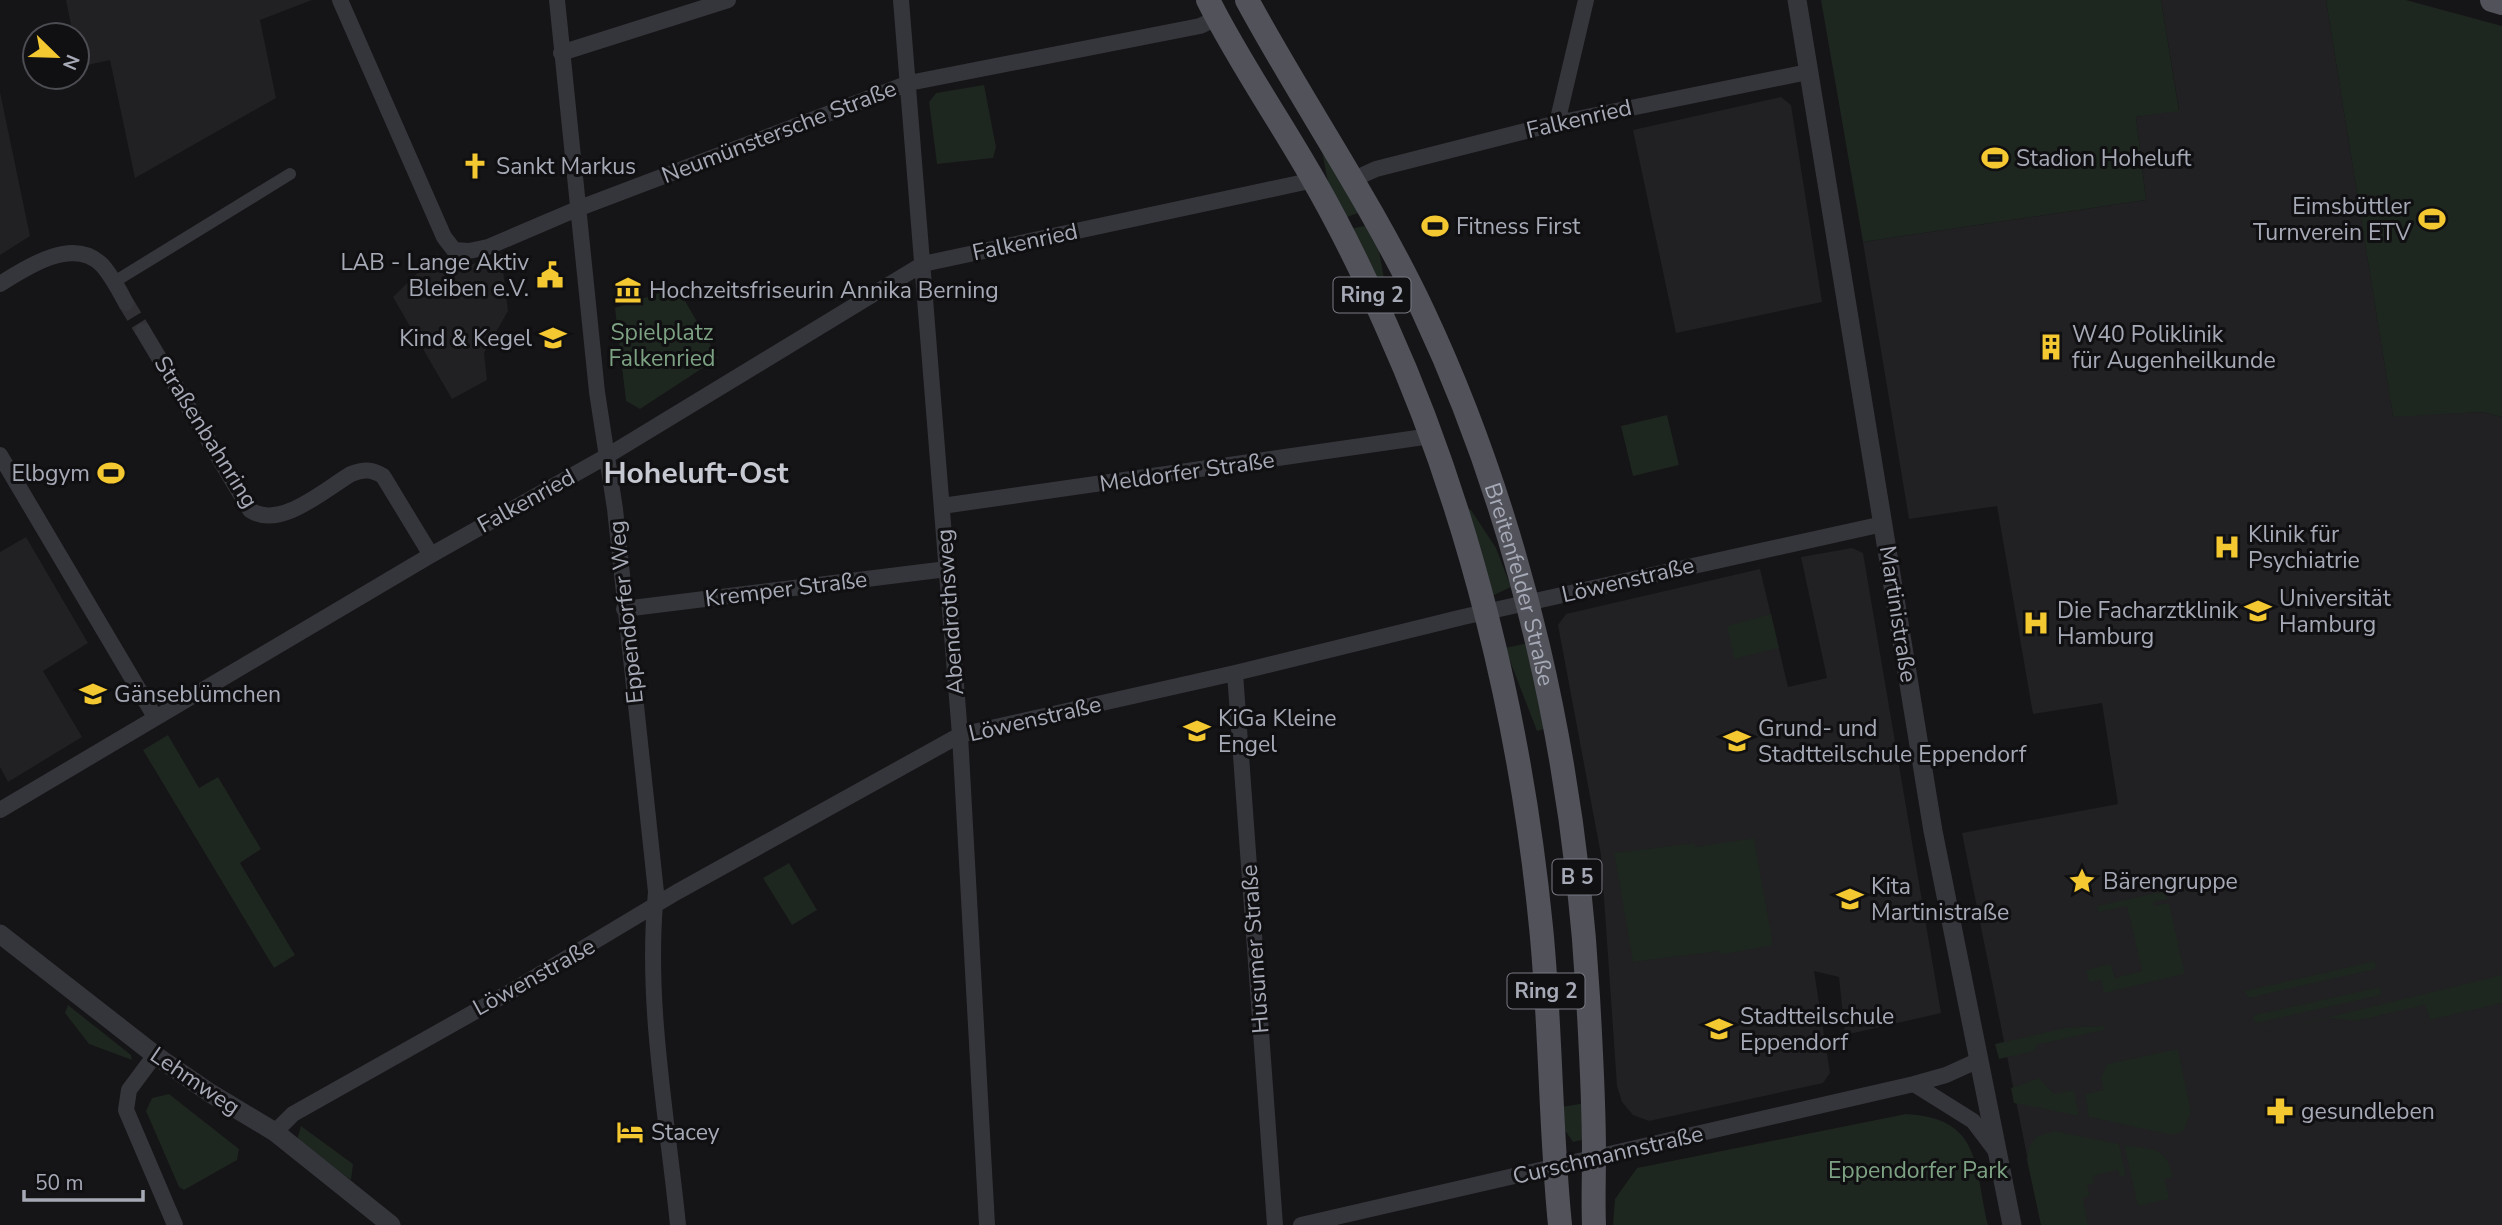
<svg xmlns="http://www.w3.org/2000/svg" width="2502" height="1225" viewBox="0 0 2502 1225" font-family="'Nunito Sans',sans-serif">
  <style>
    .built { fill: #212023 }
    .green { fill: #1e2620 }
    .lines { fill: none; stroke-linecap: round; stroke-linejoin: round }
    .minor-tunnel { stroke: #323236; stroke-width: 16; stroke-dasharray: 16 8; stroke-linecap: butt }
    .pedestrian { stroke: #35363b; stroke-width: 12 }
    .minor { stroke: #35363b; stroke-width: 16 }
    .tertiary { stroke: #35363b; stroke-width: 19 }
    .primary { stroke: #51525a; stroke-width: 24 }
    .labels { text-anchor: middle; dominant-baseline: central; stroke-width: 6; stroke-linejoin: round; paint-order: stroke }
    .shield { fill: #100f11; stroke: #797b84; stroke-width: 2 }
    .shield-label { font-size: 21px; font-weight: bold; fill: #a6a9b6 }
    .street-label { font-size: 23px; fill: #a6a9b6; stroke: #100f11 }
    .poi-label { font-size: 23px; fill: #a6a9b6; stroke: #100f11; text-anchor: start }
    .park-label { font-size: 23px; fill: #7da283; stroke: #100f11 }
    .district-label { font-size: 30px; font-weight: bold; fill: #c7c9d2; stroke: #100f11 }
  </style>
  <rect width="100%" height="100%" fill="#151416"/>
  <path class="built" d="M 66,0 L 312,0 L 260,20 L 276,98 L 135,178 L 110,60 L 79,67 L 77,35 L 73,35 Z
    M 2161,0 L 2326,0 L 2393,416 L 2482,412 L 2502,417 L 2502,1225 L 2041,1225 L 1962,833 L 2118,804 L 2102,703 L 2033,714 L 1997,506 L 1909,519 L 1863,242 L 2146,200 L 2136,117 L 2179,110 Z
    M 0,92 L 30,236 L 0,255 Z
    M 1781,97 L 1791,105 L 1822,302 L 1676,333 L 1633,130 Z
    M 437,254 L 464,267 L 501,254 L 508,311 L 484,353 L 487,380 L 452,399 L 393,297 Z
    M 26,537 L 88,643 L 43,671 L 82,737 L 8,782 L 0,767 L 0,552 Z
    M 1852,548 L 1863,553 L 1941,1013 L 1845,1035 L 1839,977 L 1814,971 L 1830,1073 L 1823,1083 L 1649,1121 L 1633,1115 L 1622,1102 L 1617,1086 L 1601,855 L 1558,625 L 1566,614 L 1760,569 L 1788,687 L 1827,678 L 1801,557 Z"/>
  <path class="green" d="M 1821,0 L 2161,0 L 2179,111 L 2136,117 L 2146,200 L 1863,242 Z
    M 2326,0 L 2406,0 L 2502,26 L 2502,417 L 2482,412 L 2393,417 Z
    M 984,85 L 996,147 L 993,158 L 937,164 L 929,102 L 936,93 Z
    M 1320,141 L 1364,211 L 1344,218 L 1328,182 Z
    M 1369,225 L 1377,240 L 1386,289 L 1379,292 L 1350,229 Z
    M 677,287 L 718,358 L 640,409 L 626,401 L 615,308 Z
    M 1667,415 L 1679,465 L 1633,476 L 1621,426 Z
    M 1465,508 L 1471,510 L 1496,548 L 1511,587 L 1490,597 Z
    M 1771,614 L 1779,648 L 1734,659 L 1727,626 Z
    M 1528,643 L 1547,728 L 1537,731 L 1505,648 Z
    M 168,735 L 199,788 L 218,777 L 261,849 L 240,863 L 295,955 L 274,968 L 143,750 Z
    M 1754,838 L 1773,945 L 1721,955 L 1720,951 L 1633,962 L 1614,853 L 1695,843 L 1695,847 Z
    M 789,863 L 817,910 L 792,925 L 763,878 Z
    M 2165,891 L 2168,899 L 2154,902 L 2154,906 L 2169,903 L 2185,974 L 2104,993 L 2101,980 L 2089,982 L 2086,970 L 2111,964 L 2115,978 L 2142,971 L 2127,906 L 2098,912 L 2097,906 Z
    M 2375,961 L 2376,969 L 2249,998 L 2244,991 Z
    M 2502,975 L 2502,1003 L 2430,1020 L 2425,1005 L 2356,1021 L 2330,1018 L 2263,1033 Z
    M 2380,987 L 2382,995 L 2257,1023 L 2253,1020 L 2254,1015 Z
    M 68,1005 L 131,1055 L 132,1060 L 89,1044 L 65,1013 Z
    M 2104,1026 L 2104,1030 L 2037,1045 L 2035,1051 L 1999,1059 L 1995,1044 L 2064,1028 Z
    M 2178,1049 L 2191,1111 L 2184,1131 L 2172,1135 L 2089,1117 L 2085,1094 L 2103,1090 L 2101,1077 L 2107,1064 Z
    M 2039,1078 L 2054,1094 L 2074,1090 L 2079,1116 L 2014,1103 L 2011,1088 Z
    M 169,1094 L 239,1149 L 237,1160 L 184,1190 L 179,1187 L 146,1111 L 152,1098 Z
    M 1585,1103 L 1582,1140 L 1573,1142 L 1564,1129 L 1561,1107 Z
    M 1906,1114 C 1981,1118 1974,1164 1988,1225 L 1613,1225 L 1615,1199 L 1637,1168 Z
    M 301,1126 L 353,1164 L 351,1180 L 297,1140 Z
    M 2054,1131 L 2119,1144 L 2126,1175 L 2120,1177 L 2118,1170 L 2093,1176 L 2095,1183 L 2087,1185 L 2090,1196 L 2083,1198 L 2088,1225 L 2041,1225 L 2027,1160 L 2029,1146 L 2036,1137 Z
    M 2124,1145 C 2153,1150 2166,1145 2173,1177 L 2165,1179 L 2169,1199 L 2138,1206 Z"/>
  <g class="lines">
    <path class="minor-tunnel" d="M 126,303 L 143,331"/>
    <path class="pedestrian" d="M 114,282 L 290,174"/>
    <path class="minor" d="M 340,0 L 444,237 L 454,250 L 469,251 L 488,247 L 577,209 L 909,83 L 1200,26 L 1217,18
      M 557,0 L 597,392 L 615,509 L 656,892 C 645,1002 667,1115 678,1225
      M 901,0 L 960,735 L 987,1225
      M 561,53 L 728,0
      M 1557,123 L 1586,0
      M 1354,179 L 1376,169 L 1557,123 L 1808,72
      M 0,284 C 27,267 73,236 102,265 C 112,276 119,290 126,303
      M 143,331 L 250,510 C 280,530 324,490 351,474 C 364,469 371,469 383,476 L 431,555
      M 0,455 L 155,717
      M 942,506 L 1431,436
      M 624,609 L 947,569
      M 1235,673 L 1275,1225
      M 0,810 L 431,555 L 607,456 L 923,264 L 1314,180
      M 155,1055 L 129,1090 L 126,1110 L 175,1225
      M 1914,1084 L 1973,1121 L 1995,1150
      M 275,1132 L 293,1114 L 515,989 L 677,892 L 960,735 L 1235,673 L 1463,617 L 1883,524
      M 1301,1225 L 1914,1084 L 1946,1075 L 1977,1061"/>
    <path class="tertiary" d="M 1797,0 L 1933,831 L 2012,1225
      M 0,934 L 155,1055 L 210,1093 L 275,1132 L 391,1225"/>
    <g class="primary">
      <path d="M 1208,0 C 1239,62 1279,119 1313,179 C 1340,226 1364,275 1386,325 C 1470,511 1521,723 1541,927 C 1551,1026 1550,1126 1560,1225"/>
      <path id="s1" d="M 1247,0 C 1304,105 1372,203 1423,311 C 1523,524 1575,764 1588,997 C 1591,1049 1594,1102 1594,1154 C 1594,1178 1593,1201 1594,1225"/>
      <path d="M 2492,0 L 2502,3"/>
    </g>
  </g>
  <defs>
    <g id="stadium-bare" transform="scale(2.1)"><path d="M0-5a6.5 5 0 1 0 0 10a6.5 5 0 1 0 0-10ZM-3.5-1.8h7v3.6h-7Z" fill="#f3c830" stroke="#100f11" stroke-width="2.5" paint-order="stroke"/></g>
    <g id="church-bare" transform="scale(2.1)"><path d="M-1.2-6h2.4v3.5h3.3v2.4h-3.3V6h-2.4V-.1h-3.3v-2.4h3.3Z" fill="#f3c830" stroke="#100f11" stroke-width="2.5" paint-order="stroke"/></g>
    <g id="civic-bare" transform="scale(2.1)"><path d="M-.6-6.5H3V-4.5H.6V-3L4-1V1h2V6H-6V1h2V-1L-.6-3ZM-1.2 2.5V6h2.4V2.5Z" fill="#f3c830" stroke="#100f11" stroke-width="2.5" paint-order="stroke"/></g>
    <g id="museum-bare" transform="scale(2.1)"><path d="M0-6L6-3V-2H-6V-3ZM-5-1h2V3h-2ZM-1-1h2V3h-2ZM3-1h2V3H3ZM-6 4H6V6H-6Z" fill="#f3c830" stroke="#100f11" stroke-width="2.5" paint-order="stroke"/></g>
    <g id="school-bare" transform="scale(2.1)"><path d="M0-5L7-2L0 1L-7-2ZM-4 1L0 2.5L4 1V4Q0 6-4 4Z" fill="#f3c830" stroke="#100f11" stroke-width="2.5" paint-order="stroke"/></g>
    <g id="building-bare" transform="scale(2.1)"><path d="M-4-6H4V6H1V3H-1V6H-4ZM-2.5-4.3h1.7v1.8h-1.7ZM.8-4.3h1.7v1.8H.8ZM-2.5-1h1.7V.8h-1.7ZM.8-1h1.7V.8H.8Z" fill="#f3c830" stroke="#100f11" stroke-width="2.5" paint-order="stroke"/></g>
    <g id="hospital-bare" transform="scale(2.1)"><path d="M-5-5h3v3.5h4V-5h3V5h-3V1.5h-4V5h-3Z" fill="#f3c830" stroke="#100f11" stroke-width="2.5" paint-order="stroke"/></g>
    <g id="university-bare" transform="scale(2.1)"><path d="M0-5L7-2L0 1L-7-2ZM-4 1L0 2.5L4 1V4Q0 6-4 4Z" fill="#f3c830" stroke="#100f11" stroke-width="2.5" paint-order="stroke"/></g>
    <g id="sight-bare" transform="scale(2.1)"><path d="M0-6L1.8-2.2L6-1.7L2.9 1.2L3.7 5.4L0 3.3L-3.7 5.4L-2.9 1.2L-6-1.7L-1.8-2.2Z" fill="#f3c830" stroke="#100f11" stroke-width="2.5" paint-order="stroke"/></g>
    <g id="pharmacy-bare" transform="scale(2.1)"><path d="M-2-6h4v4h4v4h-4v4h-4v-4h-4v-4h4Z" fill="#f3c830" stroke="#100f11" stroke-width="2.5" paint-order="stroke"/></g>
    <g id="hotel-bare" transform="scale(2.1)"><path d="M-6-4.5h1.5V1H6V5H4.5V3h-9V5H-6ZM-4 0a1.8 1.8 0 1 1 3.6 0ZM.5 0V-2.5h3Q6-2.5 6 0Z" fill="#f3c830" stroke="#100f11" stroke-width="2.5" paint-order="stroke"/></g>
  </defs>
  <g fill-rule="evenodd">
    <use href="#stadium-bare" x="1995" y="158"/>
    <use href="#church-bare" x="475" y="166"/>
    <use href="#stadium-bare" x="2432" y="219"/>
    <use href="#stadium-bare" x="1435" y="226"/>
    <use href="#civic-bare" x="550" y="275"/>
    <use href="#museum-bare" x="628" y="290"/>
    <use href="#school-bare" x="553" y="338"/>
    <use href="#building-bare" x="2051" y="347"/>
    <use href="#stadium-bare" x="111" y="473"/>
    <use href="#hospital-bare" x="2227" y="547"/>
    <use href="#university-bare" x="2258" y="611"/>
    <use href="#hospital-bare" x="2036" y="623"/>
    <use href="#school-bare" x="93" y="694"/>
    <use href="#school-bare" x="1197" y="731"/>
    <use href="#school-bare" x="1737" y="741"/>
    <use href="#sight-bare" x="2082" y="881"/>
    <use href="#school-bare" x="1850" y="899"/>
    <use href="#school-bare" x="1719" y="1029"/>
    <use href="#pharmacy-bare" x="2280" y="1111"/>
    <use href="#hotel-bare" x="630" y="1132"/>
  </g>
  <g class="labels">
    <g class="shield">
      <rect x="1333.5" y="277.5" width="77" height="35" rx="5"/>
      <rect x="1552.5" y="859.5" width="49" height="35" rx="5"/>
      <rect x="1507.5" y="973.5" width="77" height="35" rx="5"/>
    </g>
    <g class="shield-label">
      <text x="1372" y="295">Ring 2</text>
      <text x="1577" y="877">B 5</text>
      <text x="1546" y="991">Ring 2</text>
    </g>
    <g class="street-label">
      <text transform="translate(1579 119) rotate(-13)">Falkenried</text>
      <text transform="translate(779 132) rotate(-21)">Neumünstersche Straße</text>
      <text transform="translate(1025 242) rotate(-12)">Falkenried</text>
      <text transform="translate(206 432) rotate(58)">Straßenbahnring</text>
      <text transform="translate(1187 472) rotate(-8)">Meldorfer Straße</text>
      <text transform="translate(526 501) rotate(-29)">Falkenried</text>
      <text transform="translate(1628 580) rotate(-13)">Löwenstraße</text>
      <text stroke="none"><textPath href="#s1" startOffset="648">Breitenfelder Straße</textPath></text>
      <text transform="translate(786 589) rotate(-7)">Kremper Straße</text>
      <text transform="translate(626 612) rotate(-96)">Eppendorfer Weg</text>
      <text transform="translate(950 612) rotate(-94)">Abendrothsweg</text>
      <text transform="translate(1898 614) rotate(81)">Martinistraße</text>
      <text transform="translate(1035 719) rotate(-13)">Löwenstraße</text>
      <text transform="translate(1255 949) rotate(-94)">Husumer Straße</text>
      <text transform="translate(534 977) rotate(-29)">Löwenstraße</text>
      <text transform="translate(195 1081) rotate(34)">Lehmweg</text>
      <text transform="translate(1608 1155) rotate(-13)">Curschmannstraße</text>
    </g>
    <g class="poi-label">
      <text x="2016" y="158">Stadion Hoheluft</text>
      <text x="496" y="166">Sankt Markus</text>
      <text x="2411" y="206" text-anchor="end">Eimsbüttler<tspan x="2411" dy="26">Turnverein ETV</tspan></text>
      <text x="1456" y="226">Fitness First</text>
      <text x="529" y="262" text-anchor="end">LAB - Lange Aktiv<tspan x="529" dy="26">Bleiben e.V.</tspan></text>
      <text x="649" y="290">Hochzeitsfriseurin Annika Berning</text>
      <text x="2072" y="334">W40 Poliklinik<tspan x="2072" dy="26">für Augenheilkunde</tspan></text>
      <text x="532" y="338" text-anchor="end">Kind &amp; Kegel</text>
      <text x="90" y="473" text-anchor="end">Elbgym</text>
      <text x="2248" y="534">Klinik für<tspan x="2248" dy="26">Psychiatrie</tspan></text>
      <text x="2279" y="598">Universität<tspan x="2279" dy="26">Hamburg</tspan></text>
      <text x="2057" y="610">Die Facharztklinik<tspan x="2057" dy="26">Hamburg</tspan></text>
      <text x="114" y="694">Gänseblümchen</text>
      <text x="1218" y="718">KiGa Kleine<tspan x="1218" dy="26">Engel</tspan></text>
      <text x="1758" y="728">Grund- und<tspan x="1758" dy="26">Stadtteilschule Eppendorf</tspan></text>
      <text x="2103" y="881">Bärengruppe</text>
      <text x="1871" y="886">Kita<tspan x="1871" dy="26">Martinistraße</tspan></text>
      <text x="1740" y="1016">Stadtteilschule<tspan x="1740" dy="26">Eppendorf</tspan></text>
      <text x="2301" y="1111">gesundleben</text>
      <text x="651" y="1132">Stacey</text>
    </g>
    <g class="park-label">
      <text x="662" y="332">Spielplatz<tspan x="662" dy="26">Falkenried</tspan></text>
      <text x="1918" y="1170">Eppendorfer Park</text>
    </g>
    <g class="district-label">
      <text x="696" y="473">Hoheluft-Ost</text>
    </g>
  </g>
  <g transform="translate(56 56) rotate(113)"><circle r="33" fill="#100f11" stroke="#4c4d53" stroke-width="2"/>
  <path d="M0-5L12 26L0 18L-12 26Z" fill="#f3c830"/>
  <text y="-10" font-size="19" font-weight="bold" text-anchor="middle" fill="#a6a9b6">N</text>
  </g>
  <path d="M24 1190v10h119v-10" fill="none" stroke="#a6a9b6" stroke-width="3.5"/>
  <text x="35" y="1190" font-size="21" fill="#a6a9b6" stroke="#100f11" stroke-width="5" paint-order="stroke">50 m</text>
</svg>
